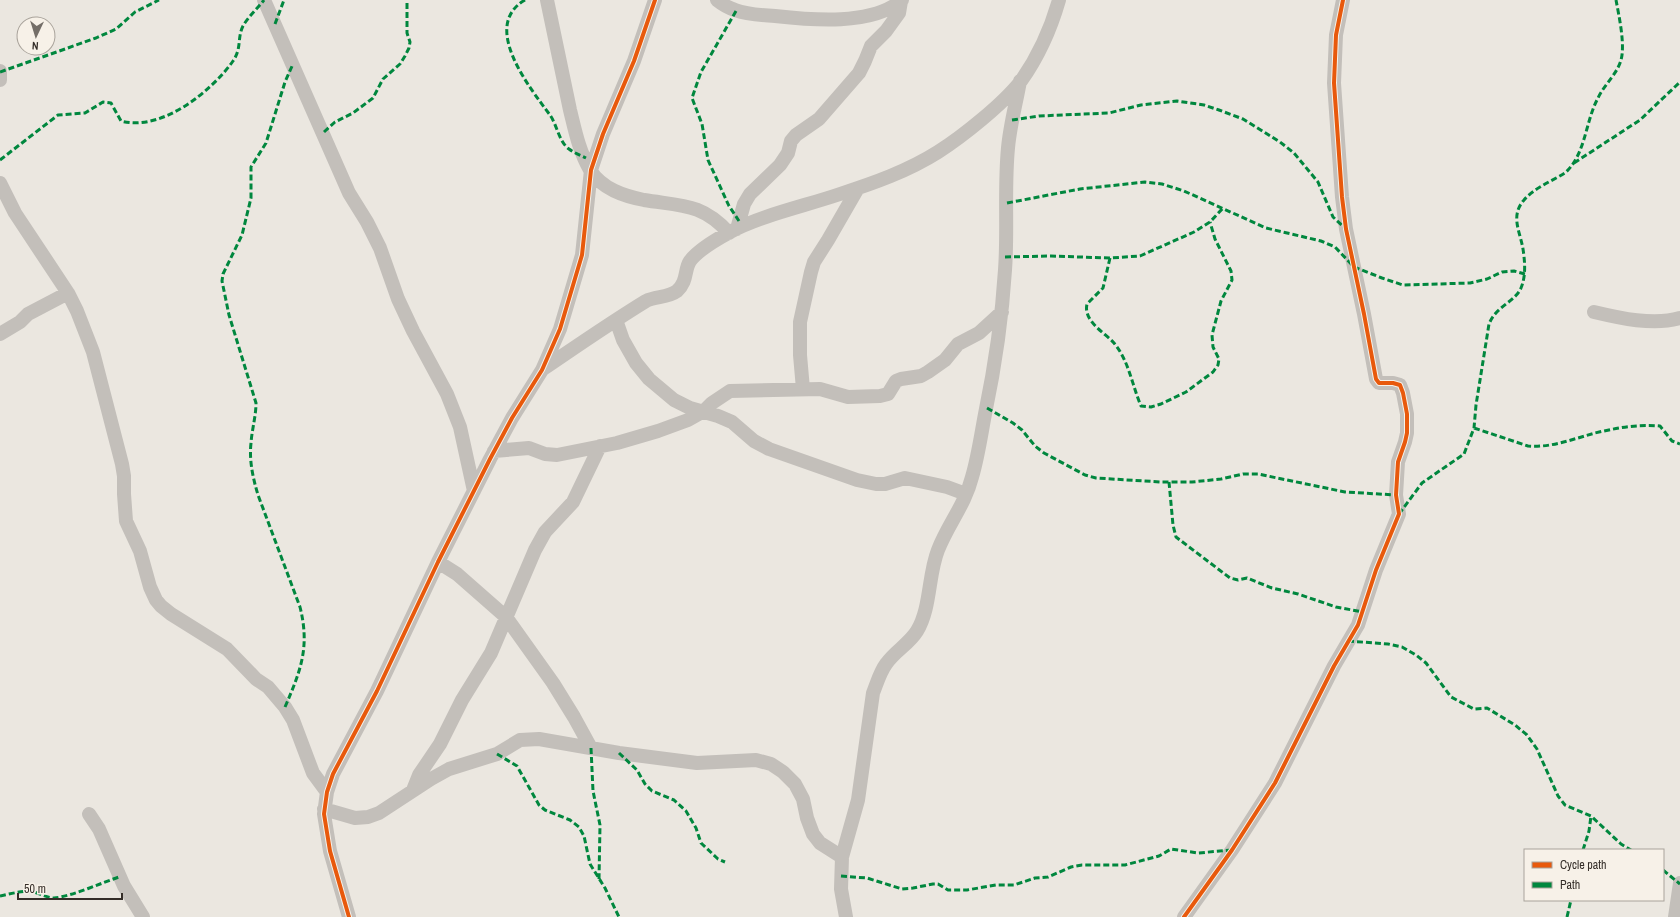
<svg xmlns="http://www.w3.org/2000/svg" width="1680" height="917" viewBox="0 0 1680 917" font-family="'Archivo Narrow',sans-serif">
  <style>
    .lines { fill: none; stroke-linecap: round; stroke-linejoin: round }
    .minor { stroke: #c3bfba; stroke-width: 14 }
    .quiet { stroke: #00873e; stroke-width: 3; stroke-dasharray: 6 3; stroke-linecap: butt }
    .cycleway-casing { stroke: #f7f1e8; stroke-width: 6 }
    .cycleway { stroke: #e8590c; stroke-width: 4 }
  </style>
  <rect width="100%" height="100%" fill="#ebe7e0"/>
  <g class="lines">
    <path class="minor" d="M 264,0 L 349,193 L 367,222 L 380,248 L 398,299 L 413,331 L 447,394 L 460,427 L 474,491
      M 547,0 C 555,37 562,73 570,110 C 575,130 579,151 590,170 C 602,189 624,196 644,200 C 681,206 702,203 729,233
      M 717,0 C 722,4 729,8 735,10 C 748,15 762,15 775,16 C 811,20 872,26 902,0
      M 0,71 L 0,80
      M 0,183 L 15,213 L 68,293 L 77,311 L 93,352 L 122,464 L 124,476 L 124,494 L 126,521 L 140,551 L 150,587 L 156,600 L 161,606 L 171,614 L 227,649 L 256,679 L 268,687 L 285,707 L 293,720 L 313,773 L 327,792
      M 737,229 L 744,204 L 750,194 L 780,165 L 788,153 L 791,141 L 796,135 L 819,119 L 859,73 L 865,61 L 871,46 L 886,31 L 899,13 L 901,1
      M 1594,312 C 1619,318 1654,326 1680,318
      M 616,320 L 623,340 L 636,363 L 649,379 L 674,400 L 690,408 L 718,416 L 732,422 L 754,441 L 769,449 L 857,480 L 876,484 L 885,484 L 905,478 L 947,487 L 966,494
      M 0,334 L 20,322 L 28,314 L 68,293
      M 543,369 C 577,346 610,323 646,301 C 655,296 668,298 677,291 C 688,281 684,270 690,261 C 699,249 717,239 730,232 C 762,215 805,206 840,194 C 874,183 908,171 938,152 C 963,136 1003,104 1021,81 C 1038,57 1051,28 1059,0
      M 803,389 L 800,355 L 800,322 L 811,272 L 814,262 L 828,240 L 858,188
      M 494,451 L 529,448 L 545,454 L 557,455 L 617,443 L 658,431 L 688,420 L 704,411 L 712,403 L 730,391 L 820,389 L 848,397 L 880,396 L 888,394 L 896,381 L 901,379 L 921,376 L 928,372 L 945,360 L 958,344 L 979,333 L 1002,312
      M 438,562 L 457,574 L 506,617 L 553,683 L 574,717 L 591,748
      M 413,790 L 419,775 L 440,744 L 462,700 L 491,653 L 535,550 L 545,532 L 573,502 L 600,446
      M 324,809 L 355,818 L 368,817 L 379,813 L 431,779 L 449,769 L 497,754 L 520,740 L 539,739 L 619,753 L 697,763 L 756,760 L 771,764 L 783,772 L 795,784 L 803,799 L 807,818 L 813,834 L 820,843 L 842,857
      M 89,814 L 99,829 L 124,886 L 143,917
      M 349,917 L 330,851 L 324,814 L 327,792 L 333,774 L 377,691 L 438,562 L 490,459 L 512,418 L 542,370 L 560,329 L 582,255 L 591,170 L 603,134 L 634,61 L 655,0
      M 846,917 L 841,889 L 842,857 L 858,800 L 873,693 C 877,683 880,672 886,664 C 895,651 909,644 917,631 C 931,608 928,575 938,550 C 948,524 965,505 972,477 C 978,457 981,435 985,414 C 995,366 1002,319 1005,270 C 1008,230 1004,189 1008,148 C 1010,125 1016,104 1020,81
      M 1184,917 L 1232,850 L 1275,783 L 1334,666 L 1358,625 L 1376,570 L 1399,514 L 1396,495 L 1398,462 L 1405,442 L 1407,433 L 1407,414 L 1403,393 L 1400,385 L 1393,383 L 1379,383 L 1376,379 L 1364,314 L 1346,229 L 1342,197 L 1334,83 L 1336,35 L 1343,0
      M 1675,917 L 1680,883"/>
    <path class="quiet" d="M 525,0 C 480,26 530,88 550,115 C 557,125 559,142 569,149 C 574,153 580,155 586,158
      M 736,11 L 701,72 L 692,98 L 702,124 L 708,160 L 729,206 L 739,221
      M 275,24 L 284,0
      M 0,72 L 96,38 L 116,29 L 135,12 L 159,0
      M 1012,120 L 1039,116 L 1109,113 L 1141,105 L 1177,101 L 1204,105 L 1219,110 L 1243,119 L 1280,142 L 1294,153 L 1318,182 L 1333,217 L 1346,229
      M 324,132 L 335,122 L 353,113 L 373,98 L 383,79 L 400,64 L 405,56 L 409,48 L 410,42 L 407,33 L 407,0
      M 0,160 L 58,115 L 85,113 L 103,102 L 111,103 L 121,121 C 161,132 211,92 233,61 C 242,48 237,38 243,26 C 248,17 257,9 264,0
      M 1574,163 L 1640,120 L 1680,82
      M 1007,203 L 1080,189 L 1145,182 L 1162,184 L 1184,191 L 1266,228 L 1321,241 L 1335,247 L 1354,267 L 1382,278 L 1403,285 L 1470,283 L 1487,279 L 1502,272 L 1514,271 L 1525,274
      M 1005,257 L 1051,256 L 1110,258 L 1140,256 L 1194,232 L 1210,222 L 1223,208
      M 1110,258 L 1103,288 L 1087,304 C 1083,321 1104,332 1114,343 C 1129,361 1132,385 1141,406 L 1151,407 L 1161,404 L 1186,392 L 1213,372 L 1218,365 L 1219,359 L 1213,347 L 1212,335 L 1221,301 L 1232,280 L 1231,271 L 1215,239 L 1210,222
      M 987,408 L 1013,423 L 1022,430 L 1035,446 L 1044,453 L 1085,475 L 1096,478 L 1161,482 L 1192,482 L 1221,479 L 1243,474 L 1258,474 L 1345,492 L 1396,495
      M 1474,428 L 1528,446 C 1551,448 1573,439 1595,433 C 1616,428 1638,424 1660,426 L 1672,441 L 1680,444
      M 1169,482 L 1173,525 L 1176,537 L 1230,578 L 1238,580 L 1247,578 L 1272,588 L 1298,594 L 1336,607 L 1363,612
      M 1399,514 L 1422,483 L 1464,454 L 1474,428 L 1476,405 L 1489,324 C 1496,306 1515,302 1521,288 C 1526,276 1525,262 1523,249 C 1520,231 1510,216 1524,200 C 1534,188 1552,181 1565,173 C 1586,154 1585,122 1598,98 C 1605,83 1620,72 1622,55 C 1624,39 1619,16 1616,0
      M 1348,641 L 1388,644 L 1402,647 L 1416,655 L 1426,663 L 1451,697 L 1474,709 L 1487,708 L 1515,725 L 1527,735 L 1537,749 L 1558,796 L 1565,805 L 1591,816 L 1621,844 L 1631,850
      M 285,707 C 301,670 310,647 300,607 L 258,495 C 253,478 249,461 251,443 C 252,429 256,416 256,403 L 229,315 L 222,281 L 223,274 L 242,235 L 251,198 L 251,167 L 266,143 L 285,82 L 293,64
      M 591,748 L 593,791 L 600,825 L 599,879
      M 619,753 L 637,770 L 645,784 L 652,791 L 674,800 L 686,811 L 696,828 L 701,843 L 718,859 L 725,862
      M 497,754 L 517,766 L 539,805 L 545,810 L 570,820 L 579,827 L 584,836 L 590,864 L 605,888 L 619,917
      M 1583,850 L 1589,831 L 1591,816
      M 1663,870 L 1680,884
      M 841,876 L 867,878 L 902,889 L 913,888 L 933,884 L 938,884 L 948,890 L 967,890 L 996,885 L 1014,885 L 1035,878 L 1048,877 L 1071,867 L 1082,865 L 1125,865 L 1159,856 L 1171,849 L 1198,853 L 1232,850
      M 0,896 C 10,894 23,890 34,892 C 41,894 47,898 54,898 C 73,896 101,883 119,877
      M 1567,917 L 1571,900"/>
    <g class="cycleway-casing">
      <path id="cycleway" d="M 349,917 L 330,851 L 324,814 L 327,792 L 333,774 L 377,691 L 438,562 L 490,459 L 512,418 L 542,370 L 560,329 L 582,255 L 591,170 L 603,134 L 634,61 L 655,0
        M 1184,917 L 1232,850 L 1275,783 L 1334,666 L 1358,625 L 1376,570 L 1399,514 L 1396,495 L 1398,462 L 1405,442 L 1407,433 L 1407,414 L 1403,393 L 1400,385 L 1393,383 L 1379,383 L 1376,379 L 1364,314 L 1346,229 L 1342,197 L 1334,83 L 1336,35 L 1343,0"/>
    </g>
    <use href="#cycleway" class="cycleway"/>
  </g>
  <rect x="1524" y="849" width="140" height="52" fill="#f7f1e8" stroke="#a9a39b"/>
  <rect x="1532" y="862" width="20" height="6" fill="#e8590c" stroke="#a9a39b"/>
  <text x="1560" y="869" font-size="12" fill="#342d28">Cycle path</text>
  <rect x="1532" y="882" width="20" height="6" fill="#00873e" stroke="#a9a39b"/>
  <text x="1560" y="889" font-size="12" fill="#342d28">Path</text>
  <g transform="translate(36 36) rotate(184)"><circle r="19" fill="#f7f1e8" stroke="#a9a39b"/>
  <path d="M0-3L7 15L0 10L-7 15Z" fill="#746e68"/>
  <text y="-6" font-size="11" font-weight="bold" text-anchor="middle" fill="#342d28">N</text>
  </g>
  <path d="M18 893v6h104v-6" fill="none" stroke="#342d28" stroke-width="2"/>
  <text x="24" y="893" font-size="12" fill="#342d28" stroke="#f7f1e8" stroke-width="3" paint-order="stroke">50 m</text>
</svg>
